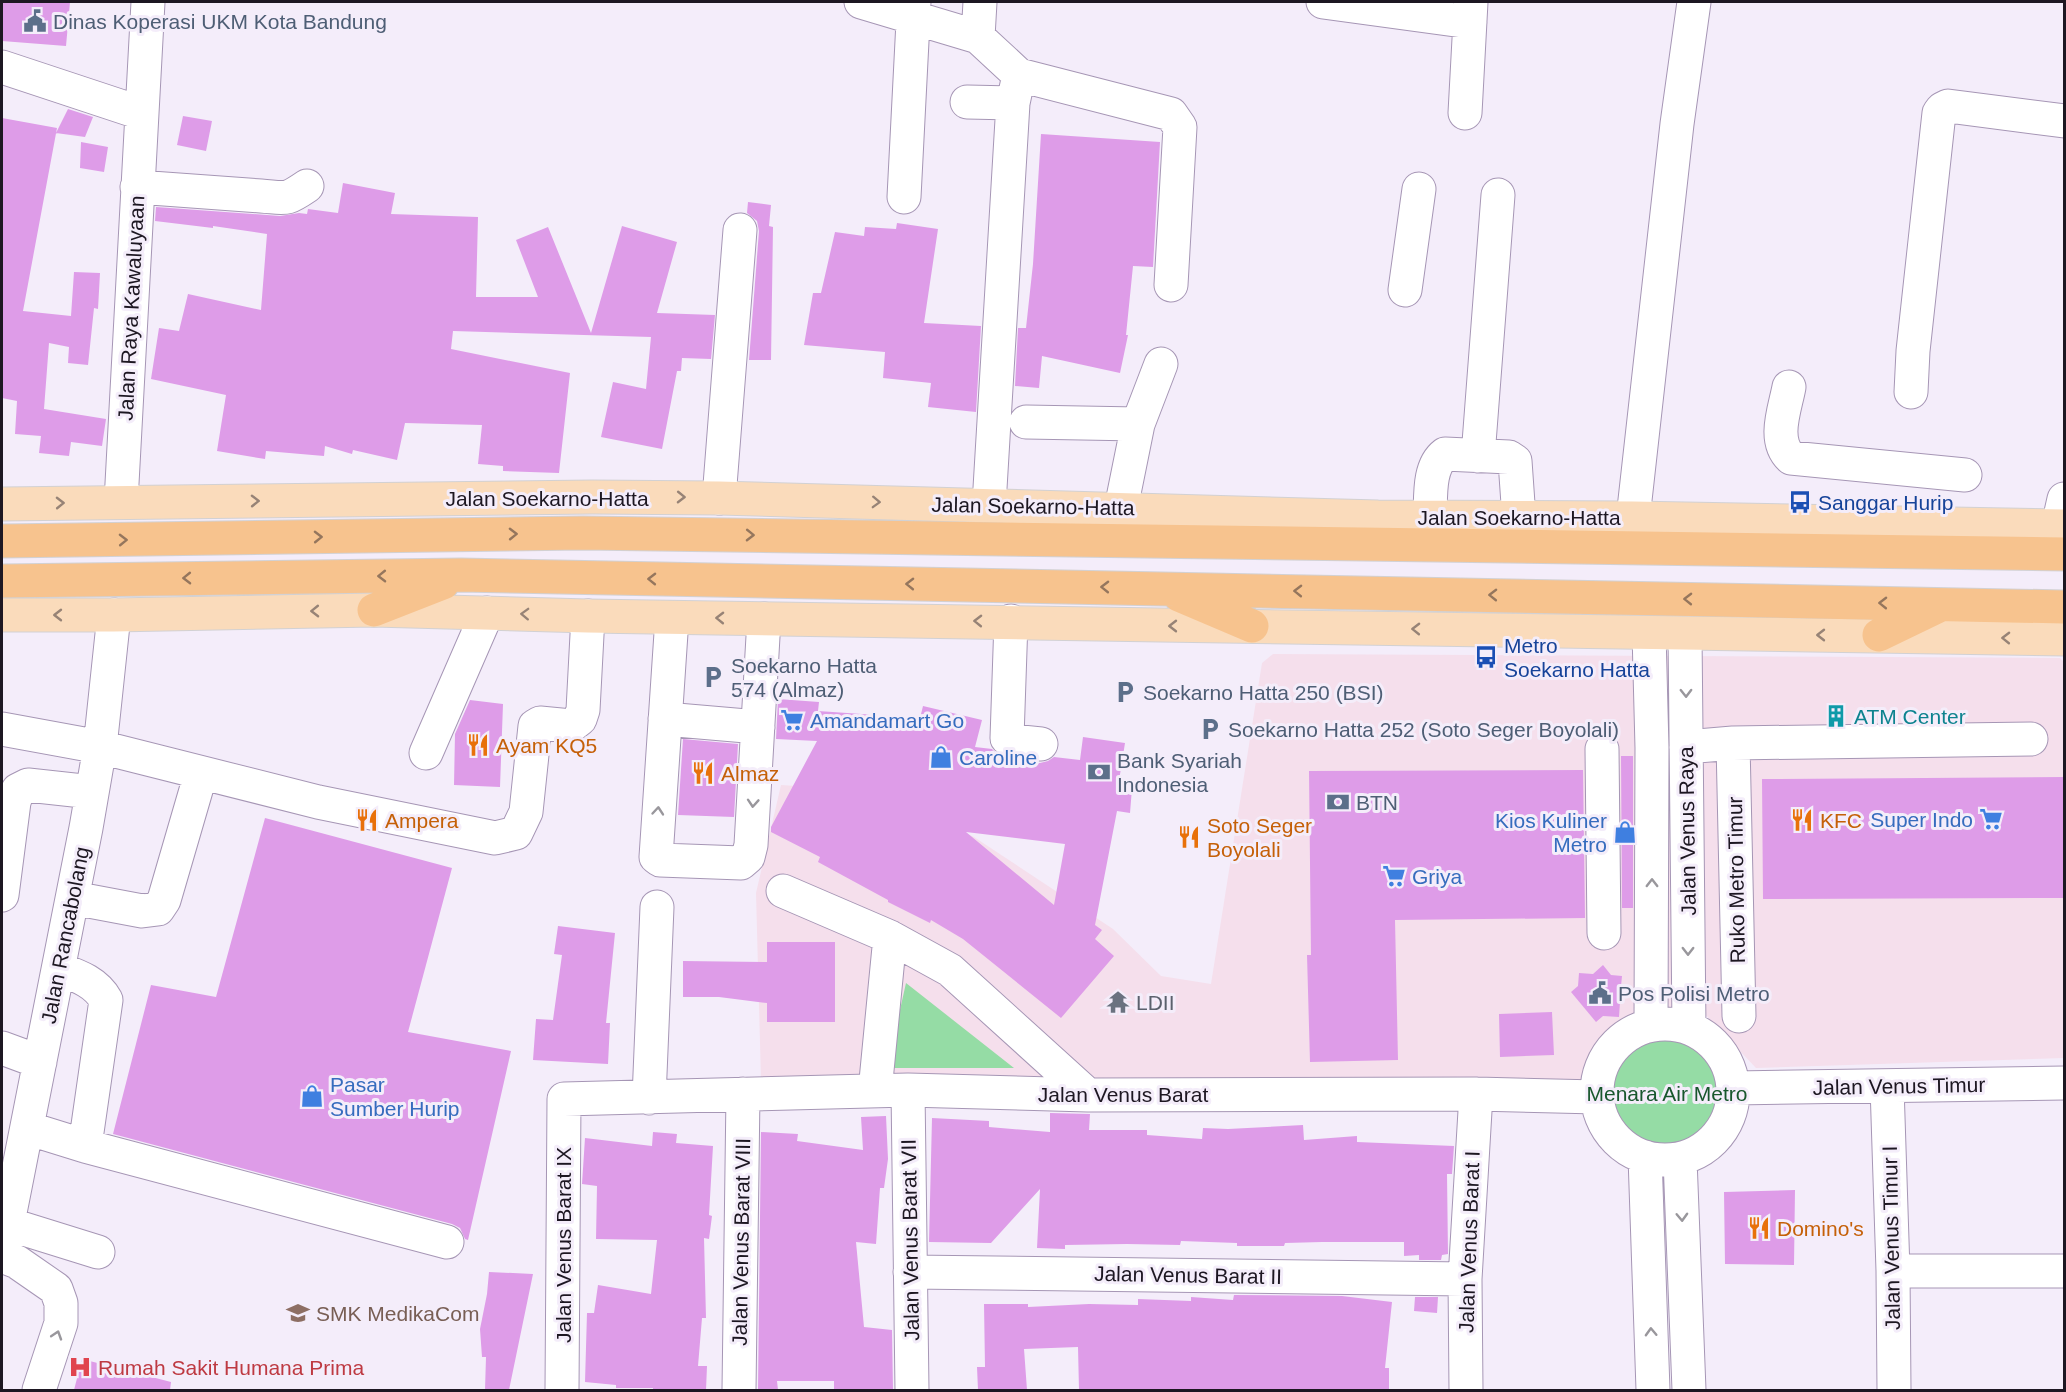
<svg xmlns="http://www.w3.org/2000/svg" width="2066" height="1392" viewBox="0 0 2066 1392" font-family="Helvetica,sans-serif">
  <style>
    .commercial { fill: #f5dfec }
    .green { fill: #95dca5 }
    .building { fill: #de9ce8; fill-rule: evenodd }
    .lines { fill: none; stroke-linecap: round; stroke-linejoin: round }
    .minor-casing { stroke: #a696b5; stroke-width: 35 }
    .major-casing { stroke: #d2d1d3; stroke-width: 35 }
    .highway-casing { stroke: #d2d1d3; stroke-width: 35 }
    .minor { stroke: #fff; stroke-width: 33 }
    .major { stroke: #fadbbb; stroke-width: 33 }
    .highway { stroke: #f7c38e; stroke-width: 33 }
    .oneway { stroke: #978376 }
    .oneway2 { stroke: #95765d }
    .oneway3 { stroke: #99979c }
    .labels { text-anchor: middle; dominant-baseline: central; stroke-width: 6; stroke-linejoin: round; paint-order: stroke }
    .service-label { font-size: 21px; fill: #4e5e75; stroke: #f4edfa; text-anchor: start }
    .street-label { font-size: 21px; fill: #1d1722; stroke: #f4edfa }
    .transit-label { font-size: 21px; fill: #164399; stroke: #f4edfa; text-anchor: start }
    .culture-label { font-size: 21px; fill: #0d838f; stroke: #f4edfa; text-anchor: start }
    .shop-label { font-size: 21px; fill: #366cbe; stroke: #f4edfa; text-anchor: start }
    .food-label { font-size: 21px; fill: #c56008; stroke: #f4edfa; text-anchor: start }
    .worship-label { font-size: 21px; fill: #5b616d; stroke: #f4edfa; text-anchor: start }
    .park-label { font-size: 21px; fill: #18572d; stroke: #f4edfa }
    .education-label { font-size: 21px; fill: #785e54; stroke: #f4edfa; text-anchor: start }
    .health-label { font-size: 21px; fill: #be3a42; stroke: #f4edfa; text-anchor: start }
  </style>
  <rect width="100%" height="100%" fill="#f4edfa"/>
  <path class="commercial" d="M 1273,654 L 2060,658 L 2064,662 L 2064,1058 L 1756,1068 L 1702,1011 L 1636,1011 L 1578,1083 L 761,1080 L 756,893 L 781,785 L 872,791 L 974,837 L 1113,929 L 1161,976 L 1211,984 L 1262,663 Z"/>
  <path class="green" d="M 906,983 L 1014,1068 L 887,1068 Z
    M1613 1093a54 54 0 1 1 108 0a54 54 0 1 1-108 0Z"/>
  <path class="building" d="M 2,2 L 70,2 L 66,46 L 2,41 Z
    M 68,109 L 93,117 L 85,137 L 56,133 Z
    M 183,116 L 212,121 L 206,151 L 177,145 Z
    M 2,118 L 57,128 L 23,311 L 71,316 L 74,272 L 100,273 L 98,309 L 94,308 L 88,365 L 68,363 L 69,347 L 49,343 L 44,409 L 106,419 L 102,446 L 71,442 L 69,456 L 39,453 L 41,436 L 15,434 L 17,401 L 2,398 Z
    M 1041,134 L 1160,142 L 1153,267 L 1133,266 L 1126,335 L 1128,335 L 1120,373 L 1042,356 L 1039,388 L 1015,386 L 1018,328 L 1026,328 L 1033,264 Z
    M 81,142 L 108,147 L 104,172 L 80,168 Z
    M 343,183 L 395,193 L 391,214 L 478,217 L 476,297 L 538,297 L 516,240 L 548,227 L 591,333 L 622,226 L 677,242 L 657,313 L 715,315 L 711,359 L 682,358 L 681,371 L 677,371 L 662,449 L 601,437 L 613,382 L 646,389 L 651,337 L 453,331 L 451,349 L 570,373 L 559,473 L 503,471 L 503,466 L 478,464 L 482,425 L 405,423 L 397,460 L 353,450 L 352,454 L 325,446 L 324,456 L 266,451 L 265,459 L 217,451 L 226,395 L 151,379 L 159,328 L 179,331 L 188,294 L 261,310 L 267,234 L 213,226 L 213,228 L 155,221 L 156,207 L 280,216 L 299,213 L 307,214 L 308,209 L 338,213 Z
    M 748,202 L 771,205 L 769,226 L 773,227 L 771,360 L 749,360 L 759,231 L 757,221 L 747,213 Z
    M 897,223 L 938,229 L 924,323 L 981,326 L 976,412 L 928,407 L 931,383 L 883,378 L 885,352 L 804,345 L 813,293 L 821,293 L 835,232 L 864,236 L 865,227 L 896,229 Z
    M 778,699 L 819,702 L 818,711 L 920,718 L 923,706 L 982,720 L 975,747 L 992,749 L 997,754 L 1010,760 L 1040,763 L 1048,761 L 1054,757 L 1080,760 L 1083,737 L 1125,743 L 1118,787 L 1132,788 L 1130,813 L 1117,811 L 1095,925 L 1102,930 L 1095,939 L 1114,956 L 1061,1018 L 963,939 L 931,920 L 930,923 L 888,902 L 888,900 L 818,862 L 820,857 L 771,832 L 771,827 L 817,741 L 776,739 ZM 966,832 L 1065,844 L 1054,905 Z
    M 470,700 L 503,704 L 500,787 L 454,785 L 455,734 Z
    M 683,739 L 738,744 L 734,817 L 678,815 Z
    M 1621,756 L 1633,756 L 1633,908 L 1622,908 Z
    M 1583,770 L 1585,918 L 1395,920 L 1398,1060 L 1310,1062 L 1307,955 L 1311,955 L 1309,771 Z
    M 2064,777 L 2064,898 L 1763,899 L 1762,779 Z
    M 265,818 L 452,868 L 408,1032 L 511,1051 L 468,1240 L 465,1239 L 460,1228 L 452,1224 L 113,1134 L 151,985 L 216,997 Z
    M 558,926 L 615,933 L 606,1023 L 610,1023 L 608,1064 L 533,1060 L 536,1019 L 553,1020 L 562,955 L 554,954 Z
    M 767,942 L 835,942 L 835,1022 L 767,1022 L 767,1003 L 719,997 L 683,997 L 683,961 L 767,962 Z
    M 1603,965 L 1611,975 L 1622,976 L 1621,986 L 1628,995 L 1620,1002 L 1619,1017 L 1603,1016 L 1596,1022 L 1571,992 L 1578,986 L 1579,973 L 1593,974 Z
    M 1552,1012 L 1554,1055 L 1500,1057 L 1499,1014 Z
    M 1050,1113 L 1090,1114 L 1089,1130 L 1147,1130 L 1147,1135 L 1202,1139 L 1203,1128 L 1228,1129 L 1303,1125 L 1304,1140 L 1357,1136 L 1357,1142 L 1454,1146 L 1452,1174 L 1447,1174 L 1448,1254 L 1442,1255 L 1441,1260 L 1419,1260 L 1419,1255 L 1404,1256 L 1404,1242 L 1322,1242 L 1285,1243 L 1284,1246 L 1237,1246 L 1237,1243 L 1181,1241 L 1180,1245 L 1127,1244 L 1065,1245 L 1065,1249 L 1037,1248 L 1040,1189 L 991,1243 L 929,1242 L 932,1118 L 989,1121 L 989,1127 L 1050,1132 Z
    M 886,1116 L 888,1159 L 884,1188 L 880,1188 L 876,1244 L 856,1242 L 864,1327 L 892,1330 L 893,1390 L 834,1390 L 834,1381 L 777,1381 L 778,1390 L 758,1390 L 761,1132 L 798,1134 L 797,1141 L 863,1150 L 861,1117 Z
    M 653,1132 L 677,1134 L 676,1143 L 713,1146 L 709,1215 L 712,1216 L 709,1239 L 704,1238 L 706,1318 L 702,1318 L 698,1366 L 707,1366 L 706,1390 L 653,1390 L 653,1388 L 616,1388 L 616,1385 L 585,1382 L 587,1313 L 594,1313 L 598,1285 L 651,1294 L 657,1240 L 596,1239 L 597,1186 L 582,1184 L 585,1138 L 652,1146 Z
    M 1795,1190 L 1794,1265 L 1725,1264 L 1724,1192 Z
    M 489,1272 L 533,1274 L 509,1390 L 485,1390 L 486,1357 L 482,1357 L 480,1329 L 487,1294 Z
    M 1234,1295 L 1342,1296 L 1392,1302 L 1385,1368 L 1389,1368 L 1389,1390 L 1079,1390 L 1078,1347 L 1024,1349 L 1027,1390 L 978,1390 L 977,1367 L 985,1367 L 984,1304 L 1028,1304 L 1028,1307 L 1089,1304 L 1138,1305 L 1138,1299 L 1191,1301 L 1191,1297 L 1233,1300 Z
    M 1415,1297 L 1438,1297 L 1437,1313 L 1414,1311 Z
    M 82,1359 L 171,1382 L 170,1390 L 74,1390 Z"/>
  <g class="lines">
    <g class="minor-casing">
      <path id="minor" d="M 861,2 L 978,37 L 1019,75 L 1171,114 L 1180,127 L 1171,285
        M 1323,2 L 1470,22
        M 978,37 L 980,2
        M 2,67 L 141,113
        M 967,102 L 1013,103
        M 1465,113 L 1471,2
        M 137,187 L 261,196 C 287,198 285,201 307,186
        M 904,197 L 914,2
        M 1405,290 L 1419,189
        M 1789,387 C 1785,409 1772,440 1791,458 L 1965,475
        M 1911,392 L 1913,351 L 1939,113 L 1942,109 L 1948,106 L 2064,121
        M 1026,422 L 1138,424 L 1121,508
        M 1138,424 L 1161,364
        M 1478,456 L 1498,195
        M 719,498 L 740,230
        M 121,502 L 148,2
        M 989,505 L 1013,103 L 1019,75
        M 1430,517 C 1431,497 1428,467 1445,454 L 1509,457 L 1515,461 L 1519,518
        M 1633,518 L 1677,124 L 1694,2
        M 2058,526 L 2064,499
        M 672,618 L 656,857 L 660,860 L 741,863 L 748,857 L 751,845 L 764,619
        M 1011,621 L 1007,738 L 1012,741 L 1041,744
        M 1649,633 L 1652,748 L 1651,1025
        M 1685,634 L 1689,1028
        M 665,719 L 758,727
        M 2,729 L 100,747 L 318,802 L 495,838 L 516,833 L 526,812 L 535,726 L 540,723 L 571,726 L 580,719 L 583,710 L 588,616
        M 1733,743 L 1739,1016
        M 1686,747 L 1733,743 L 2031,739
        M 1602,749 L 1604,933
        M 426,753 L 487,613
        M 783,891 L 890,937 L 950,970 L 1088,1095
        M 2,895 L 14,802 L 18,790 L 28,785 L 92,792
        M 73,898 L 142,911 L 158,909 L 164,900 L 201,773
        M1597 1092a68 68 0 1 1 136 0a68 68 0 1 1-136 0Z
        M 2,1048 L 40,1062
        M 1887,1086 L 1893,1271 L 1894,1390
        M 1734,1088 L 2064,1083
        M 908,1090 L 912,1390
        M 875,1091 L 890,937
        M 649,1098 L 657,907
        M 27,1128 L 85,1146 L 106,1000 C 96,982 78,976 59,969
        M 85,1146 L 447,1242
        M 1645,1157 L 1653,1390
        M 1680,1159 L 1689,1390
        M 8,1224 L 98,1252
        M 2,1253 L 86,828 L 100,747 L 114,615
        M 2,1256 L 17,1262 L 56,1289 L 61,1303 L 61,1323 L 39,1390
        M 1893,1271 L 2064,1271
        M 910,1272 L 1465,1279
        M 562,1390 L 564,1099 L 908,1090 L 1088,1095 L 1476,1094 L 1597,1097
        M 739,1390 L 743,1094
        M 1466,1390 L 1465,1279 L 1476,1094"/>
    </g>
    <g class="major-casing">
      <path id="major" d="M 2,504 L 592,497 L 719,498 L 1378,517 L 1633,518 L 2064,526
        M 2,615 L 114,615 L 374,610 L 588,616 L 2064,639"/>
    </g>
    <g class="highway-casing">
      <path id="highway" d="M 2,541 L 583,533 L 2064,554
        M 2,581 L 461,575 L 2064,607
        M 1179,595 L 1252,626
        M 374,610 L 443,583
        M 1879,635 L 1937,607"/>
    </g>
    <use href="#minor" class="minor"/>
    <use href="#major" class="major"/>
    <use href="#highway" class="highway"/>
  </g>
  <defs><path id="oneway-chevron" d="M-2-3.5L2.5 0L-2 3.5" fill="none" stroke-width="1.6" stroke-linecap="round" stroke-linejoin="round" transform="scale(1.5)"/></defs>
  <g class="oneway">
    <use href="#oneway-chevron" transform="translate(681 497) rotate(1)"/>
    <use href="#oneway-chevron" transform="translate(255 501) rotate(-1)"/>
    <use href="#oneway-chevron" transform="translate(876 502) rotate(2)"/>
    <use href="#oneway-chevron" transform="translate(60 503) rotate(-1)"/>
    <use href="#oneway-chevron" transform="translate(315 611) rotate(179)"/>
    <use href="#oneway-chevron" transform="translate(525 614) rotate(-178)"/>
    <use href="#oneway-chevron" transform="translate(58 615) rotate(-180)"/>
    <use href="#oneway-chevron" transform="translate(720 618) rotate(-179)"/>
    <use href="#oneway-chevron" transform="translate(978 621) rotate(-179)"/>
    <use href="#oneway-chevron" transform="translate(1173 626) rotate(-180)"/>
    <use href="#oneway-chevron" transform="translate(1416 629) rotate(-179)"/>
    <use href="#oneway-chevron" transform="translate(1821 635) rotate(-180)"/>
    <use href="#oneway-chevron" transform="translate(2006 638) rotate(-179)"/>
  </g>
  <g class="oneway2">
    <use href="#oneway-chevron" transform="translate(513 534) rotate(-1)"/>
    <use href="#oneway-chevron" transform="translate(750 535) rotate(1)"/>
    <use href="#oneway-chevron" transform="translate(318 537) rotate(-1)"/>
    <use href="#oneway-chevron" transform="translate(123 540) rotate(-1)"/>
    <use href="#oneway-chevron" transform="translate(382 576) rotate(179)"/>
    <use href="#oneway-chevron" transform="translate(187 578) rotate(179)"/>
    <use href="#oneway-chevron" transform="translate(652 579) rotate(-179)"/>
    <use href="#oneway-chevron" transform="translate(910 584) rotate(-179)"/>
    <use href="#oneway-chevron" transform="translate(1105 587) rotate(-179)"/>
    <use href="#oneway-chevron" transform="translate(1298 591) rotate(-179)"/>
    <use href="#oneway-chevron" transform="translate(1493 595) rotate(-179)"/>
    <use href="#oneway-chevron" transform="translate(1688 599) rotate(-179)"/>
    <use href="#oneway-chevron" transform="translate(1883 603) rotate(-179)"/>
  </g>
  <g class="oneway3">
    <use href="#oneway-chevron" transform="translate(1686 693) rotate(89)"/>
    <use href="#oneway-chevron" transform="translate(753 803) rotate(94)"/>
    <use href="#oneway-chevron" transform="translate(658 811) rotate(-85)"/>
    <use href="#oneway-chevron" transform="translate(1652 883) rotate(-90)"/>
    <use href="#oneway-chevron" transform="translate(1688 951) rotate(90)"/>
    <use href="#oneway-chevron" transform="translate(1682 1217) rotate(88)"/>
    <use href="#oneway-chevron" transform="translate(1651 1332) rotate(-92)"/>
    <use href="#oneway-chevron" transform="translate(57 1335) rotate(-72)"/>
  </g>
  <defs>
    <g id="civic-bare" transform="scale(1.8)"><path d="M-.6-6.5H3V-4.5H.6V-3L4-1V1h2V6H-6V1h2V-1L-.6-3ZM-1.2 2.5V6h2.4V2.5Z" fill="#5c6f8a" stroke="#f4edfa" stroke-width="2.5" paint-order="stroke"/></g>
    <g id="bus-bare" transform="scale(1.8)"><path d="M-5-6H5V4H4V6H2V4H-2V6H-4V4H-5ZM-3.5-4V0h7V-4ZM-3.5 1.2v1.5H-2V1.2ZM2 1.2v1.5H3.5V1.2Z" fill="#1a4fb4" stroke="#f4edfa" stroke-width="2.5" paint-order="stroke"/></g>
    <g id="parking-bare" transform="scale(1.8)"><path d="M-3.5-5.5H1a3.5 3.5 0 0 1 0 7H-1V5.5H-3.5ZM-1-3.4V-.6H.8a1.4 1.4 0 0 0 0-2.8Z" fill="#5c6f8a" stroke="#f4edfa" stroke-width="2.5" paint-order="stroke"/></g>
    <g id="building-bare" transform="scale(1.8)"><path d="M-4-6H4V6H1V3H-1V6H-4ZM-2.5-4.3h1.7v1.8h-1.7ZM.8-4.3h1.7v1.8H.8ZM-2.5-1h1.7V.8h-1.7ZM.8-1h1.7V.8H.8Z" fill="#0f9aa8" stroke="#f4edfa" stroke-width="2.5" paint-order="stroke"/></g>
    <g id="supermarket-bare" transform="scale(1.8)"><path d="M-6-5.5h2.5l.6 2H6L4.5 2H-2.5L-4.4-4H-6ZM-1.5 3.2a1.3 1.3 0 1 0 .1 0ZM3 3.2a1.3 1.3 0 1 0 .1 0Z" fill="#3f7fe0" stroke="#f4edfa" stroke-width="2.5" paint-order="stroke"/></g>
    <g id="restaurant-bare" transform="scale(1.8)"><path d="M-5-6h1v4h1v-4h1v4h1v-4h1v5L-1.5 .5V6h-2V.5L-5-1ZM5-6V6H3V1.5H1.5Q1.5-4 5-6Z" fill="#e8710a" stroke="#f4edfa" stroke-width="2.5" paint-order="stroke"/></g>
    <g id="shop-bare" transform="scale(1.8)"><path d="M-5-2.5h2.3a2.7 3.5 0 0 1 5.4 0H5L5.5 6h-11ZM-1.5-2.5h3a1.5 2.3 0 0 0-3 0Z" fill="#3f7fe0" stroke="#f4edfa" stroke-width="2.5" paint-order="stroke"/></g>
    <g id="bank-bare" transform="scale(1.8)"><path d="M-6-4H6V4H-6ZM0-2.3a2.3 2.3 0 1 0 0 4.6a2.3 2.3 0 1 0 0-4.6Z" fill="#5c6f8a" stroke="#f4edfa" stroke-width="2.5" paint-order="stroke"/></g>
    <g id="temple-bare" transform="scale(1.8)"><path d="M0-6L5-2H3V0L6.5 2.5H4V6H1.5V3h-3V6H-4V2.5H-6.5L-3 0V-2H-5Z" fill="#6b7280" stroke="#f4edfa" stroke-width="2.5" paint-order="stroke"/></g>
    <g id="school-bare" transform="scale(1.8)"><path d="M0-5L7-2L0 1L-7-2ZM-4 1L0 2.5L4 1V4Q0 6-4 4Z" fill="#8d6e63" stroke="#f4edfa" stroke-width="2.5" paint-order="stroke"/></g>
    <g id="hospital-bare" transform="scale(1.8)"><path d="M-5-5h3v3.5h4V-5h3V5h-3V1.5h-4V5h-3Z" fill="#e0444e" stroke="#f4edfa" stroke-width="2.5" paint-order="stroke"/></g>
  </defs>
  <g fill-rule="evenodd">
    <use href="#civic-bare" x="35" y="21"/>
    <use href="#bus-bare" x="1800" y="502"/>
    <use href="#bus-bare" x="1486" y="657"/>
    <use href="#parking-bare" x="713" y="677"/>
    <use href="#parking-bare" x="1125" y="692"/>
    <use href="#building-bare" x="1836" y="716"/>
    <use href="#supermarket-bare" x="792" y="720"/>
    <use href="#parking-bare" x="1210" y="729"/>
    <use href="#restaurant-bare" x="478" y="745"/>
    <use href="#shop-bare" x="941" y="757"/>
    <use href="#bank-bare" x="1099" y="772"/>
    <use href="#restaurant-bare" x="703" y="773"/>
    <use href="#bank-bare" x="1338" y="802"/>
    <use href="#supermarket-bare" x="1991" y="819"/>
    <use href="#restaurant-bare" x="367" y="820"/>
    <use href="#restaurant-bare" x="1802" y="820"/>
    <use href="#shop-bare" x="1625" y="832"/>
    <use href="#restaurant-bare" x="1189" y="837"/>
    <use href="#supermarket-bare" x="1394" y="876"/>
    <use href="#civic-bare" x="1600" y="993"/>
    <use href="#temple-bare" x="1118" y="1002"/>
    <use href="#shop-bare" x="312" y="1096"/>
    <use href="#restaurant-bare" x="1759" y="1228"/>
    <use href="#school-bare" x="298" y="1313"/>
    <use href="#hospital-bare" x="80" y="1367"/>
  </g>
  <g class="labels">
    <g class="service-label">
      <text x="53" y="21">Dinas Koperasi UKM Kota Bandung</text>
      <text x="731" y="665">Soekarno Hatta<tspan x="731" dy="24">574 (Almaz)</tspan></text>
      <text x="1143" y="692">Soekarno Hatta 250 (BSI)</text>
      <text x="1228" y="729">Soekarno Hatta 252 (Soto Seger Boyolali)</text>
      <text x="1117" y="760">Bank Syariah<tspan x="1117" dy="24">Indonesia</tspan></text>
      <text x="1356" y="802">BTN</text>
      <text x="1618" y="993">Pos Polisi Metro</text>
    </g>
    <g class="street-label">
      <text transform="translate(131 308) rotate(-87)">Jalan Raya Kawaluyaan</text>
      <text x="547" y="498">Jalan Soekarno-Hatta</text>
      <text transform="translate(1033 506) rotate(1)">Jalan Soekarno-Hatta</text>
      <text x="1519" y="517">Jalan Soekarno-Hatta</text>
      <text transform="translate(1687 831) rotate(-91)">Jalan Venus Raya</text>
      <text transform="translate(1736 880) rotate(-91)">Ruko Metro Timur</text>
      <text transform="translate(65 935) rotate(-79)">Jalan Rancabolang</text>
      <text transform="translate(1899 1086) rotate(-1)">Jalan Venus Timur</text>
      <text x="1123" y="1094">Jalan Venus Barat</text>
      <text transform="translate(1891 1238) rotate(-91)">Jalan Venus Timur I</text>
      <text transform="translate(910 1240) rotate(-91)">Jalan Venus Barat VII</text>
      <text transform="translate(741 1242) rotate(-89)">Jalan Venus Barat VIII</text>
      <text transform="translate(1469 1242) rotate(-88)">Jalan Venus Barat I</text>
      <text transform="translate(563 1245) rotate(-90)">Jalan Venus Barat IX</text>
      <text transform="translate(1188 1275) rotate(1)">Jalan Venus Barat II</text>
    </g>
    <g class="transit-label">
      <text x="1818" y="502">Sanggar Hurip</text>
      <text x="1504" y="645">Metro<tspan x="1504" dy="24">Soekarno Hatta</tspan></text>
    </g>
    <g class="culture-label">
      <text x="1854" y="716">ATM Center</text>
    </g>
    <g class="shop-label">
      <text x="810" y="720">Amandamart Go</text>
      <text x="959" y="757">Caroline</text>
      <text x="1973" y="819" text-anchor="end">Super Indo</text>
      <text x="1607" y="820" text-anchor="end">Kios Kuliner<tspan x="1607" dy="24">Metro</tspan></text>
      <text x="1412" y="876">Griya</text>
      <text x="330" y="1084">Pasar<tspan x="330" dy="24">Sumber Hurip</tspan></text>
    </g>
    <g class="food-label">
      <text x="496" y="745">Ayam KQ5</text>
      <text x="721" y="773">Almaz</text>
      <text x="385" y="820">Ampera</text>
      <text x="1820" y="820">KFC</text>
      <text x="1207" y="825">Soto Seger<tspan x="1207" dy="24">Boyolali</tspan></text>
      <text x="1777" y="1228">Domino's</text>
    </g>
    <g class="worship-label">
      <text x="1136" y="1002">LDII</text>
    </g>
    <g class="park-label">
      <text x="1667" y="1093">Menara Air Metro</text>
    </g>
    <g class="education-label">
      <text x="316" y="1313">SMK MedikaCom</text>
    </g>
    <g class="health-label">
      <text x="98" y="1367">Rumah Sakit Humana Prima</text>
    </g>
  </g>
  <rect width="2066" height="1392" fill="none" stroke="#1d1722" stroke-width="6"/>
</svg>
